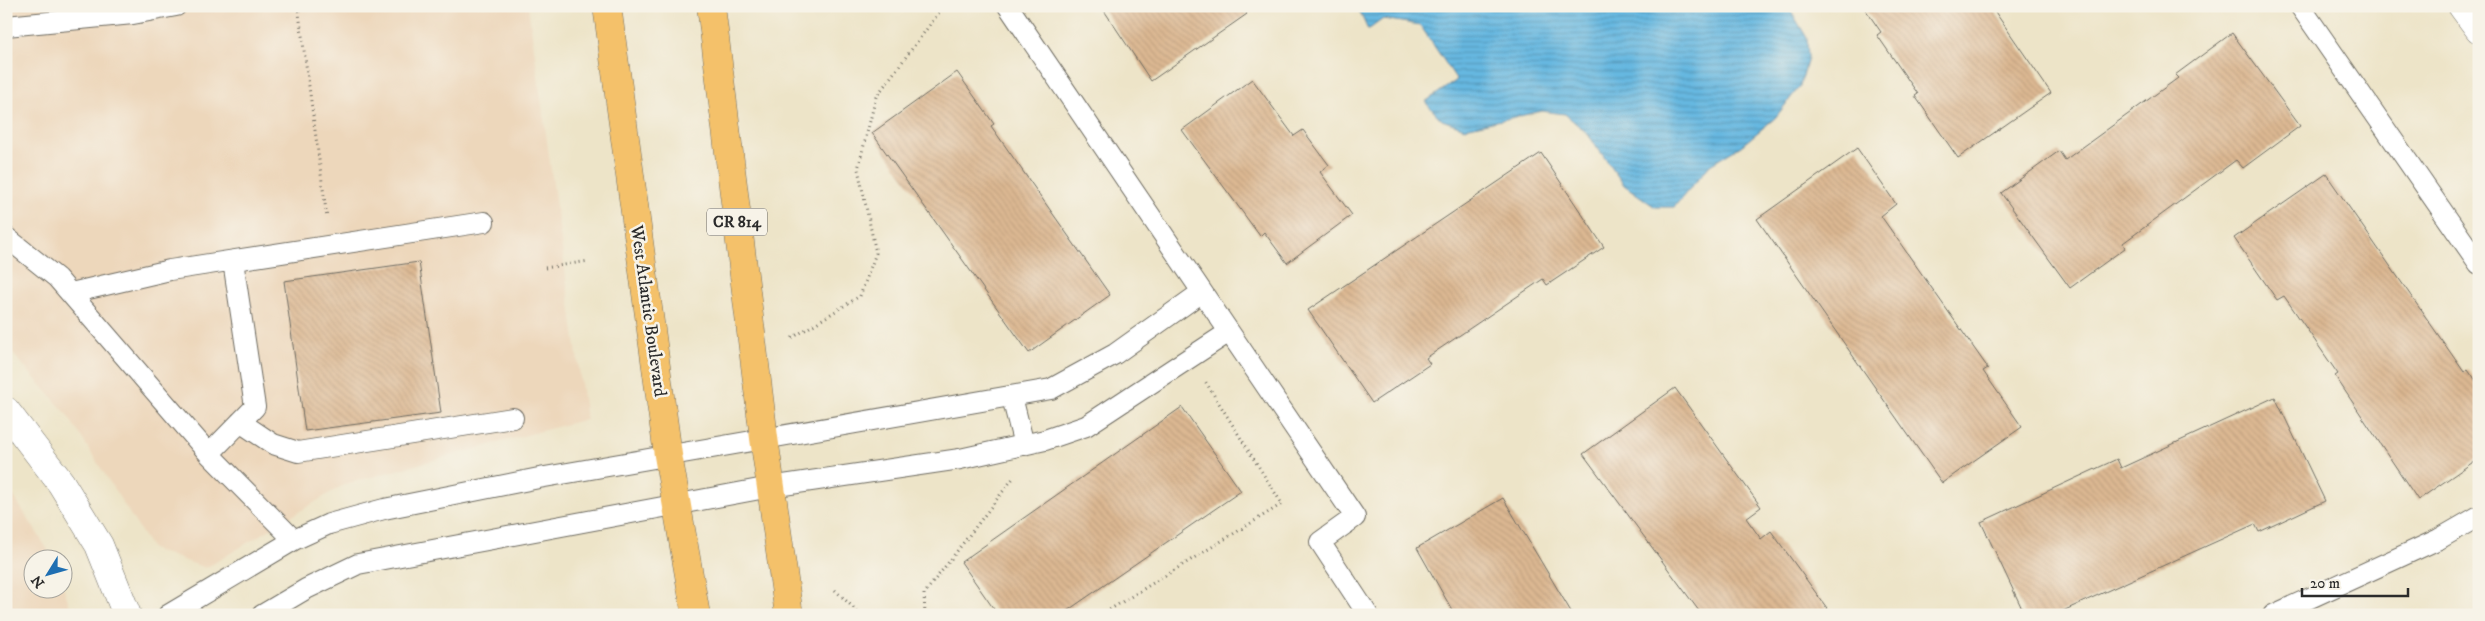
<svg xmlns="http://www.w3.org/2000/svg" width="2485" height="621" viewBox="0 0 2485 621" font-family="'IM FELL DW Pica',serif">
  <style>
    .built { fill: #edd7bb }
    .water { fill: url(#water-rules); stroke: #487286 }
    .building { fill: url(#building-back-hatch) }
    .lines { fill: none; stroke-linecap: round; stroke-linejoin: round }
    .service-casing { stroke: #6f6c62; stroke-width: 22 }
    .minor-casing { stroke: #6f6c62; stroke-width: 29 }
    .tertiary-casing { stroke: #6f6c62; stroke-width: 29 }
    .primary-casing { stroke: #6f6c62; stroke-width: 29 }
    .path { stroke: #6f6c62; stroke-width: 3; stroke-dasharray: 1 4; stroke-linecap: butt }
    .service { stroke: #fff; stroke-width: 20 }
    .minor { stroke: #fff; stroke-width: 28 }
    .tertiary { stroke: #fff; stroke-width: 28 }
    .primary { stroke: #f4c16b; stroke-width: 28 }
    .labels { text-anchor: middle; dominant-baseline: central; stroke-width: 5; stroke-linejoin: round; paint-order: stroke }
    .shield { fill: #f7f3e8; stroke: #686764; stroke-width: 1 }
    .shield-label { font-size: 16px; font-weight: bold; fill: #2b2b2b }
    .street-label { font-size: 18px; fill: #2b2b2b; stroke: #f7f3e8 }
  </style>
  <defs>
    <pattern id="water-rules" width="6" height="5" patternUnits="userSpaceOnUse" patternTransform="scale(1.25)"><rect width="6" height="5" fill="#66b8e1"/><path d="M0 2.5h6" fill="none" stroke="#5496b7"/></pattern>
    <pattern id="building-back-hatch" width="6" height="6" patternUnits="userSpaceOnUse" patternTransform="scale(1.25)"><rect width="6" height="6" fill="#dcb892"/><path d="M-1 5l2 2M0 0l6 6M5-1l2 2" fill="none" stroke="#bd9e7e"/></pattern>
  </defs>
  <rect width="100%" height="100%" fill="#f7f3e8"/>
  <filter id="ink" filterUnits="userSpaceOnUse"><feTurbulence type="fractalNoise" baseFrequency=".02" numOctaves="2"/><feDisplacementMap in="SourceGraphic" scale="10" xChannelSelector="R" yChannelSelector="G"/><feConvolveMatrix kernelMatrix="1 2 1 2 8 2 1 2 1" color-interpolation-filters="sRGB"/></filter>
  <filter id="wash" filterUnits="userSpaceOnUse"><feTurbulence type="fractalNoise" baseFrequency=".0096" numOctaves="4" result="noise"/><feDisplacementMap in="SourceGraphic" scale="20" xChannelSelector="R" yChannelSelector="G"/><feGaussianBlur stdDeviation="1.12" result="paint"/><feColorMatrix in="noise" values="0 0 0 0 0 0 0 0 0 0 0 0 0 0 0 0 0 1.4 0 .05"/><feComposite in="paint" operator="in"/></filter>
  <g filter="url(#wash)">
    <rect width="100%" height="100%" fill="#ede4c8"/>
    <path class="built" d="M 6,6 L 528,6 L 586,419 L 345,484 L 206,568 L 152,549 L 66,413 L 6,346 Z
      M 6,484 L 53,558 L 32,558 L 32,588 L 62,588 L 63,586 L 73,615 L 6,615 Z"/>
    <path class="water" d="M 1357,6 L 1788,6 L 1807,38 L 1808,58 L 1800,86 L 1775,118 L 1741,146 L 1710,165 L 1674,207 L 1655,207 L 1624,185 L 1587,133 L 1565,114 L 1542,111 L 1465,128 L 1442,120 L 1425,102 L 1457,80 L 1420,25 L 1383,19 L 1368,30 Z"/>
    <g id="blocks">
      <path class="building" d="M 1101,6 L 1241,6 L 1247,14 L 1151,81 Z
        M 1863,6 L 1991,6 L 2051,93 L 1958,158 L 1915,96 L 1918,94 L 1877,35 L 1881,32 Z
        M 2232,33 L 2300,126 L 2243,168 L 2236,160 L 2123,243 L 2125,248 L 2070,288 L 2001,193 L 2059,151 L 2065,160 L 2178,78 L 2175,75 Z
        M 957,72 L 994,124 L 991,126 L 1110,295 L 1029,353 L 872,133 Z
        M 1252,79 L 1294,136 L 1303,130 L 1329,165 L 1320,172 L 1352,215 L 1287,263 L 1264,232 L 1260,236 L 1182,130 Z
        M 1857,148 L 1896,204 L 1881,216 L 1988,368 L 1983,371 L 2022,427 L 1942,483 L 1757,219 Z
        M 1541,153 L 1604,247 L 1547,285 L 1543,279 L 1426,358 L 1430,364 L 1372,403 L 1308,310 Z
        M 2326,174 L 2464,372 L 2468,369 L 2479,385 L 2479,458 L 2418,500 L 2335,376 L 2338,374 L 2284,296 L 2277,300 L 2234,238 Z
        M 419,262 L 441,413 L 305,431 L 284,281 Z
        M 1675,388 L 1761,507 L 1746,518 L 1761,539 L 1771,531 L 1832,615 L 1702,615 L 1583,454 Z
        M 2275,397 L 2325,501 L 2259,532 L 2255,524 L 2054,615 L 2025,615 L 1981,522 L 2117,459 L 2121,468 Z
        M 1182,407 L 1241,491 L 1061,615 L 998,615 L 961,562 Z
        M 1503,498 L 1573,615 L 1455,615 L 1451,608 L 1417,548 Z"/>
    </g>
  </g>
  <g filter="url(#ink)">
    <use href="#blocks" fill-opacity="0" stroke="#6f6c62" stroke-width="1"/>
    <g class="lines">
      <g class="service-casing">
        <path id="service" d="M 1008,6 L 1355,517 L 1320,542 L 1368,615
          M 2300,6 L 2479,264
          M 6,26 L 133,14 L 176,6
          M 6,237 L 57,278 L 209,454 L 294,540
          M 71,293 L 170,270 L 484,222
          M 1012,397 L 1024,445
          M 240,422 L 273,444 L 298,452 L 513,418
          M 209,454 L 255,407 L 233,261
          M 168,615 L 294,540 L 329,524 L 384,509 L 539,478 L 1051,389 L 1115,354 L 1202,292
          M 262,615 L 306,589 L 358,564 L 770,487 L 960,459 L 1045,440 L 1086,426 L 1229,332
          M 2273,615 L 2439,539 L 2479,516"/>
      </g>
      <g class="minor-casing">
        <path id="minor" d="M 6,411 L 61,483 L 99,545 L 127,615"/>
      </g>
      <g class="tertiary-casing">
        <path id="tertiary" d="M 2462,6 L 2479,29"/>
      </g>
      <g class="primary-casing">
        <path id="primary" d="M 607,6 L 668,455 L 696,615
          M 711,6 L 764,438 L 789,615"/>
      </g>
      <path class="path" d="M 298,6 L 327,218
        M 545,268 L 589,261
        M 792,338 L 860,296 L 876,253 L 858,169 L 876,97 L 944,6
        M 835,590 L 861,615
        M 925,615 L 924,594 L 1014,477
        M 1101,615 L 1282,504 L 1205,381"/>
      <use href="#service" class="service"/>
      <use href="#minor" class="minor"/>
      <use href="#tertiary" class="tertiary"/>
      <use href="#primary" class="primary"/>
    </g>
  </g>
  <g class="labels">
    <rect class="shield" x="707" y="208.5" width="60" height="27" rx="4"/>
    <g class="shield-label">
      <text x="737" y="222">CR 814</text>
    </g>
    <g class="street-label">
      <text transform="translate(648 311) rotate(82)">West Atlantic Boulevard</text>
    </g>
  </g>
  <rect width="2485" height="621" fill="none" stroke="#f7f3e8" stroke-width="25"/>
  <g transform="translate(48 574) rotate(233)"><circle r="24" fill="#f7f3e8" stroke="#a5a39c"/>
  <path d="M0-4L9 19L0 12L-9 19Z" fill="#1f6fb2"/>
  <text y="-8" font-size="14" font-weight="bold" text-anchor="middle" fill="#2b2b2b">N</text>
  </g>
  <path d="M2302 588v8h106v-8" fill="none" stroke="#2b2b2b" stroke-width="2.5"/>
  <text x="2310" y="588" font-size="15" fill="#2b2b2b" stroke="#f7f3e8" stroke-width="4" paint-order="stroke">20 m</text>
</svg>
